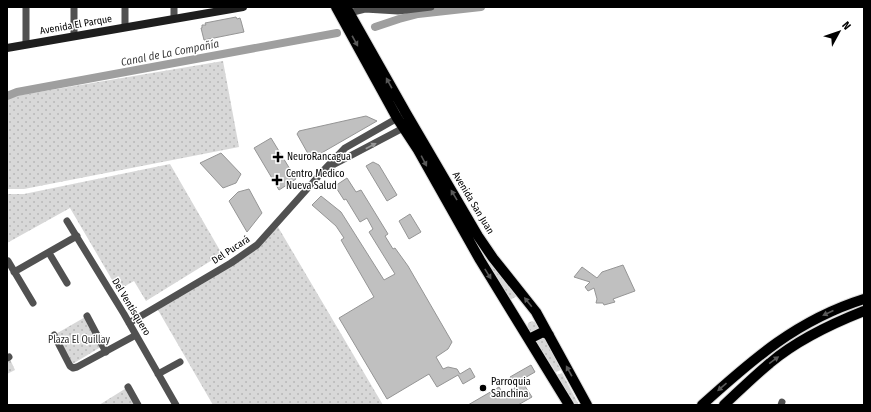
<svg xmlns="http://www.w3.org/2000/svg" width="871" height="412" viewBox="0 0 871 412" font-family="'Fira Sans Condensed',sans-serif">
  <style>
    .grass { fill: url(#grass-dots) }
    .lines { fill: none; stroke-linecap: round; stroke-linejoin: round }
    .canal { stroke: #9f9f9f; stroke-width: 8 }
    .building { fill: #c0c0c0; stroke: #959595 }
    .primary-casing { stroke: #dbdbdb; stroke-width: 12 }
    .street { stroke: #515151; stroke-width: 7 }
    .secondary { stroke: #1e1e1e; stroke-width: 8 }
    .primary { stroke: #000; stroke-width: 10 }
    .oneway { fill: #595959 }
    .oneway2 { fill: #979797 }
    .poi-dot { fill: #000; stroke: #fff; stroke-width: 1.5 }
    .labels { text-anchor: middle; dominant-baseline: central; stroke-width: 3; stroke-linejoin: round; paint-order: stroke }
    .street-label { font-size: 10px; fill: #000; stroke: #fff }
    .poi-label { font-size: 10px; fill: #000; stroke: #fff; text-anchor: start }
    .park-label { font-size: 10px; fill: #2f2f2f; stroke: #fff }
    .water-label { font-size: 11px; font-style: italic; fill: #404040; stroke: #fff }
  </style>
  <defs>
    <pattern id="grass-dots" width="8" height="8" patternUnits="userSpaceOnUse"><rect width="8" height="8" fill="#d8d8d8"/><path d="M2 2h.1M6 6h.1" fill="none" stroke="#b8b8b8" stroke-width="1.8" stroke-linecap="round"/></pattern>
  </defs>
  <rect width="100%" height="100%" fill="#fff"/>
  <path class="grass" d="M 223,61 L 239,147 L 24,189 L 7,189 L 7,96 L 15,96 Z
    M 170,164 L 222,254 L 146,301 L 134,281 L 118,290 L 70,208 L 7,243 L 7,194 L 24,194 Z
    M 278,227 L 383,405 L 213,405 L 158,310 Z
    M 491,263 L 517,296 L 510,300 L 489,264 Z
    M 87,316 L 104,345 L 71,365 L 54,335 Z
    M 532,321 L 537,323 L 561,370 L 556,372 L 527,328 L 528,323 Z
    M 9,357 L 15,370 L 7,374 L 7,358 Z
    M 562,373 L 579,405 L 574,405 L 557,375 Z
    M 128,387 L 139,405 L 99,405 Z"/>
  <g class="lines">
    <path class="canal" d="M 375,27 L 399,19 L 418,14 L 481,7
      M 7,96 L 17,92 L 337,33"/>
  </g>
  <path class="building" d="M 236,17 L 237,19 L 240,18 L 241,21 L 244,32 L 204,40 L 201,28 L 202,28 L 202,25 L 206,25 L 205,23 Z
    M 366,116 L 377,121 L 311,159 L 297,134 L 299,131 Z
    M 271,138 L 296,179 L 279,190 L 254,148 Z
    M 221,153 L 241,174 L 236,183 L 223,188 L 200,163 Z
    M 373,162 L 379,165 L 397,195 L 387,201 L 366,166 Z
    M 347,178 L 356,192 L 361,190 L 388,234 L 385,236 L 393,249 L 395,248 L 408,266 L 452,342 L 448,349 L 436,357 L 443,369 L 448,367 L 457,369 L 460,374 L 470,368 L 475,377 L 463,384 L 458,375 L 437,387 L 429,374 L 387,399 L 339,318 L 374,297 L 341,240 L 344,238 L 336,226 L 312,205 L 321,196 L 341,212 L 384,280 L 395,274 L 369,232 L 373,229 L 367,218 L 360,222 L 346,199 L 344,200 L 335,186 Z
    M 249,189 L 262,213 L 247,232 L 229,201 L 238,192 Z
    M 410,214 L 421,232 L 409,239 L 399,221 Z
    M 623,265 L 635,291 L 613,299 L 615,302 L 604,305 L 603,303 L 596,303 L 597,299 L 594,288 L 588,291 L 585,287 L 590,282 L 574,277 L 582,267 L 597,278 L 602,272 Z
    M 531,365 L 535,372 L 521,380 L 532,397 L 518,405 L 468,405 L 499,387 L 504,395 L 516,387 L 510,377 Z"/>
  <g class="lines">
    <g class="primary-casing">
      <path id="primary" d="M 336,7 L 397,118 L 418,150 L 480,260 L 569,405
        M 346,7 L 406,113 L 478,236 L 493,258 L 536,312 L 587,405
        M 529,339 L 543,332 L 549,335
        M 702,405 C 753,359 797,320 864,299
        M 724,405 C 739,391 754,376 770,363 C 797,340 831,324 864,311"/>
    </g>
    <path class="street" d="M 26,7 L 26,44
      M 74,7 L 74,36
      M 125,7 L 125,27
      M 174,7 L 174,18
      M 349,13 L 365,9 L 398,11 L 431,7
      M 329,167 L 407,126
      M 67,221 L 124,314 L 176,405
      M 49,253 L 67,283
      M 8,261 L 33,303
      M 14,272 L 77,236
      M 87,316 L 106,352
      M 129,323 L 231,263 L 257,245 L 324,170 L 345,148 L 401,116
      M 54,335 L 70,366 L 73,368 L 77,367 L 136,335
      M 7,358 L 9,357
      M 158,374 L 180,362
      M 128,387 L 138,405
      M 781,405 L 782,402"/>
    <path class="secondary" d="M 7,48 L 243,7"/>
    <use href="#primary" class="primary"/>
  </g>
  <defs><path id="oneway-solid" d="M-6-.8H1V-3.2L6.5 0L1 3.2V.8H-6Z"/></defs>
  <g class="oneway">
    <use href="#oneway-solid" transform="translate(355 41) rotate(61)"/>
    <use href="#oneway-solid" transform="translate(389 83) rotate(-119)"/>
    <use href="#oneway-solid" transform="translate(424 161) rotate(62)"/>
    <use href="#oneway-solid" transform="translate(454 195) rotate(-121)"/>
    <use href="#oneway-solid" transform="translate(488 274) rotate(58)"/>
    <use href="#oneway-solid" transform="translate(528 302) rotate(-129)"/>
    <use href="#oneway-solid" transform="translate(828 313) rotate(155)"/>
    <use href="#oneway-solid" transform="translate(774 360) rotate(-36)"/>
    <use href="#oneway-solid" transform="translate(569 371) rotate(-119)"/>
    <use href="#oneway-solid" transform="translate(722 387) rotate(139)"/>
  </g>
  <use class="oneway2" href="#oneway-solid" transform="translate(371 146) rotate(-28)"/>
  <g class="poi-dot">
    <path d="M276 151h4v4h4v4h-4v4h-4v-4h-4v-4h4z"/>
    <path d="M275 174h4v4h4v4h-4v4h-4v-4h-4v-4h4z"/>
    <circle cx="483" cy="388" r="4"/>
  </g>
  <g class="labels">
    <g class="street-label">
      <text transform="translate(76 25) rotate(-10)">Avenida El Parque</text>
      <text transform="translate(473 203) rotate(59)">Avenida San Juan</text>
      <text transform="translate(231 250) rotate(-33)">Del Pucará</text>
      <text transform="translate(131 307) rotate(59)">Del Ventisquero</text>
    </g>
    <g class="poi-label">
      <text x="287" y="157">NeuroRancagua</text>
      <text x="286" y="174">Centro Medico<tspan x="286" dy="12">Nueva Salud</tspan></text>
      <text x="491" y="382">Parroquia<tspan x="491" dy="12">Sanchina</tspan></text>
    </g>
    <g class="park-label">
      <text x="79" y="340">Plaza El Quillay</text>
    </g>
    <g class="water-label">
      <text transform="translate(170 53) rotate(-11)">Canal de La Compañía</text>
    </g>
  </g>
  <rect width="871" height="412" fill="none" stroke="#000000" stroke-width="16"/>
  <g transform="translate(839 32) rotate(50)" stroke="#ffffff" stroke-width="3" paint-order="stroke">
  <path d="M0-3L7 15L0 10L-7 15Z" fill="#000000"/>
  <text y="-6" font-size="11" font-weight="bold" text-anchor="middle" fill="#000000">N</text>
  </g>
</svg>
